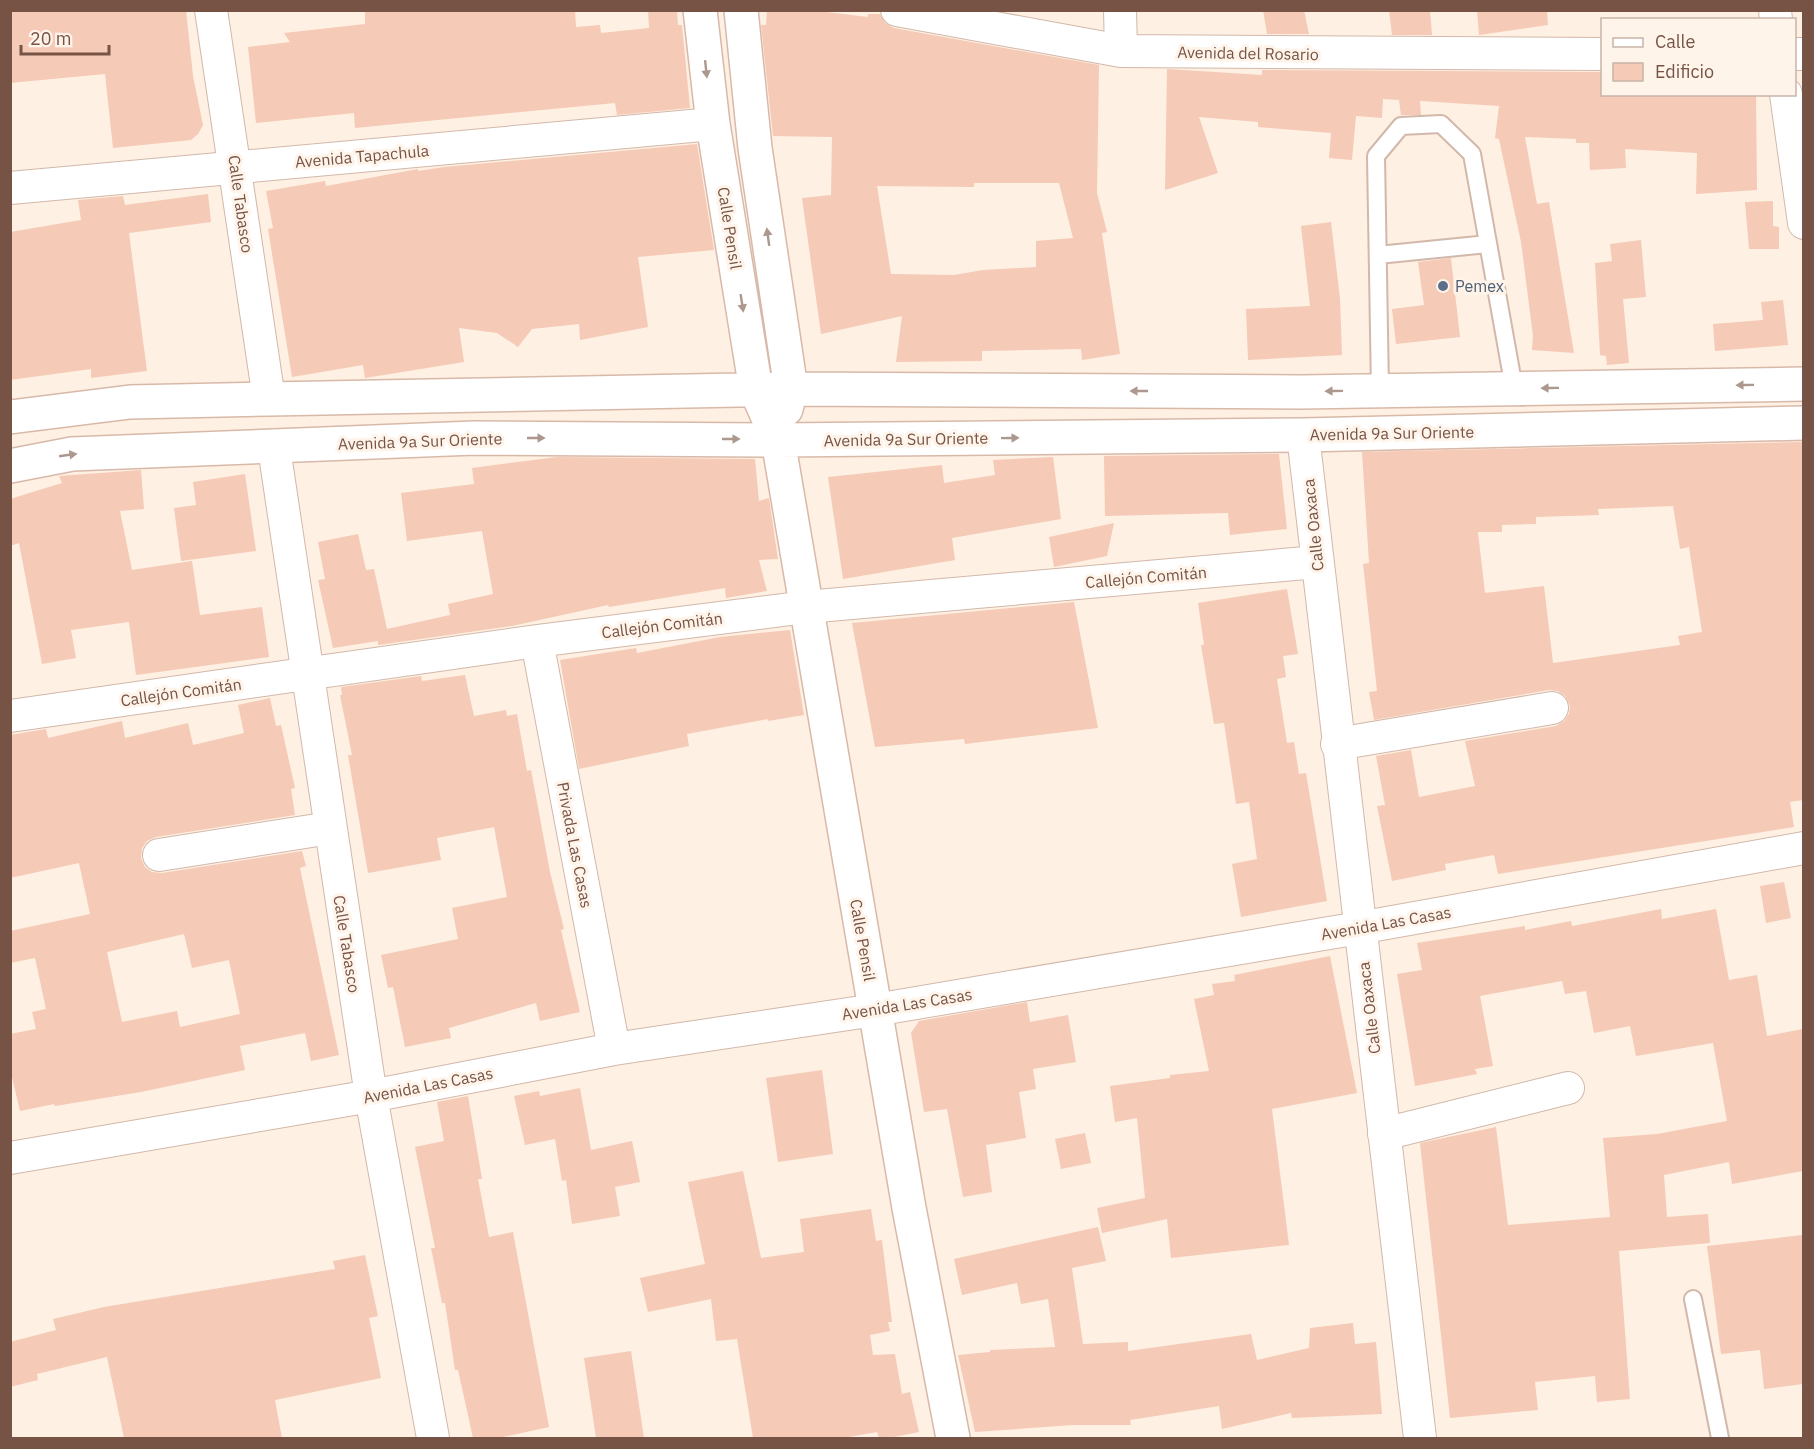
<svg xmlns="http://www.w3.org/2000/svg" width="1814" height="1449" viewBox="0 0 1814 1449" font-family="'IBM Plex Sans',sans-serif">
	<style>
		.building { fill: #f5cab7; fill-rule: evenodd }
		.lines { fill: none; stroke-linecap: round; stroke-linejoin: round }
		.lane-casing { stroke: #d2b8aa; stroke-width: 20 }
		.street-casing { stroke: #d2b8aa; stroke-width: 34 }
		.secondary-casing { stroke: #d8b9a9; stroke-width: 36 }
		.lane { stroke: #fff; stroke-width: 16 }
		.street { stroke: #fff; stroke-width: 32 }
		.secondary { stroke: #fff; stroke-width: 33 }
		.oneway { fill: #ad9890 }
		.service-dot { fill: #5c6f8a; stroke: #fff4ea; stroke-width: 2 }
		.labels { text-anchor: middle; stroke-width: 6; stroke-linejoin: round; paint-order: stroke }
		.street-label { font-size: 16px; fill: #775346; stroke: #fff4ea }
		.service-label { font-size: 16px; fill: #4e5e75; stroke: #fff4ea; text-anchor: start }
	</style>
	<rect width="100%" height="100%" fill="#fef0e2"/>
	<!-- building -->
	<path class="building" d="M 10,10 L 186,10 L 193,76 L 203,125 L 198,134 L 191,140 L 113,148 L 105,74 L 10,83 Z
		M 365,10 L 575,10 L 576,27 L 600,25 L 601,33 L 649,28 L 648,10 L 677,10 L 678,25 L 682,25 L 690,108 L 617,115 L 615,103 L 355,128 L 354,113 L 256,123 L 248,47 L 290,42 L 284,33 L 365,24 Z
		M 767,10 L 810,10 L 868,17 L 868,14 L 880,14 L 885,23 L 894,28 L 1099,65 L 1097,193 L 1107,232 L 1102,233 L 1120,354 L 1082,360 L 1081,349 L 982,351 L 982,361 L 896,362 L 902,316 L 821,334 L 802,198 L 831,195 L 832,137 L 773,136 L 761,25 L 766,25 ZM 974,183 L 1059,183 L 1073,238 L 1036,241 L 1036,267 L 983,270 L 954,275 L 891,274 L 877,186 L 974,187 Z
		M 1263,10 L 1304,10 L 1309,34 L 1267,34 Z
		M 1389,10 L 1430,10 L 1432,35 L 1392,35 Z
		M 1477,10 L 1547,10 L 1548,25 L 1479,35 Z
		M 1167,69 L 1262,75 L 1262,70 L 1602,72 L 1602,94 L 1756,94 L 1757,190 L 1696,194 L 1697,153 L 1625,149 L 1626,168 L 1590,170 L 1589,143 L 1576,143 L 1576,139 L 1525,137 L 1537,204 L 1549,202 L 1574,353 L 1532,350 L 1533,336 L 1521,242 L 1499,139 L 1495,138 L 1499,106 L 1420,101 L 1421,115 L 1401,115 L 1399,100 L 1383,99 L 1382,118 L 1356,116 L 1352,160 L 1329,158 L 1331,133 L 1258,127 L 1258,122 L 1199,117 L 1218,173 L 1165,190 Z
		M 697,144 L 714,250 L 638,257 L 648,327 L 580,340 L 579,324 L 532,329 L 518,347 L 497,333 L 459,328 L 464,362 L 365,378 L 363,365 L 292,377 L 268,229 L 273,228 L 266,191 L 325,181 L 326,186 L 418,169 L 418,171 L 444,167 Z
		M 208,194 L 211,222 L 129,233 L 147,371 L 91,378 L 91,369 L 10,380 L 10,232 L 81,220 L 78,200 L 123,196 L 125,205 Z
		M 1773,201 L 1773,226 L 1779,227 L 1779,249 L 1749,249 L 1745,202 Z
		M 1331,222 L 1340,299 L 1342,355 L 1248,360 L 1246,309 L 1310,306 L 1301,226 Z
		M 1641,240 L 1646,297 L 1623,299 L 1629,363 L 1607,365 L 1606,356 L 1600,355 L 1595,263 L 1612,261 L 1610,244 Z
		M 1451,258 L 1460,337 L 1396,344 L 1392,309 L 1424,305 L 1418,262 Z
		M 1783,300 L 1788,345 L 1715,351 L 1713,324 L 1763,320 L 1761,302 Z
		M 1803,442 L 1803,800 L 1790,802 L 1794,827 L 1498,874 L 1494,855 L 1445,864 L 1446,870 L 1392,881 L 1377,806 L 1385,805 L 1376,756 L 1411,750 L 1419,797 L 1475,786 L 1465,741 L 1556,726 L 1564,721 L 1569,714 L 1570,706 L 1565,696 L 1558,691 L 1549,690 L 1374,720 L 1369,692 L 1377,691 L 1363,564 L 1369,563 L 1362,452 ZM 1673,506 L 1680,549 L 1689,547 L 1702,632 L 1678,636 L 1680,645 L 1553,663 L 1544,586 L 1485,593 L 1478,532 L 1502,532 L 1502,525 L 1536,524 L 1536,517 L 1599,515 L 1598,509 Z
		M 1279,454 L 1287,529 L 1230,535 L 1228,513 L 1105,516 L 1104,456 Z
		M 557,457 L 755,459 L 759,501 L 769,498 L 778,559 L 759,560 L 767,591 L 726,598 L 725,588 L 609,607 L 608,605 L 512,626 L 378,645 L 378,641 L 333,648 L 318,580 L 325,579 L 318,542 L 358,534 L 366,570 L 374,569 L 387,629 L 450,615 L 448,604 L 493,594 L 482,531 L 407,541 L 401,493 L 474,484 L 472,468 Z
		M 1053,457 L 1061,519 L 952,538 L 955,560 L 843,579 L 828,477 L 942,465 L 944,483 L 995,475 L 993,460 Z
		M 141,470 L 144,509 L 120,511 L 132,570 L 192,561 L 200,615 L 262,607 L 269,657 L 136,675 L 129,622 L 71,630 L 76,658 L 42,664 L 19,543 L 10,546 L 10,499 L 62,483 L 59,476 Z
		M 245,474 L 256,551 L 181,561 L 174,508 L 196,505 L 193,482 Z
		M 1114,523 L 1107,556 L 1054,567 L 1049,537 Z
		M 1287,589 L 1298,654 L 1283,656 L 1286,677 L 1277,679 L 1287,743 L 1294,742 L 1299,774 L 1306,773 L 1327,901 L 1241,917 L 1232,864 L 1257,859 L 1249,802 L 1236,804 L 1224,723 L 1214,724 L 1201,645 L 1204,645 L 1198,603 Z
		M 1074,602 L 1098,728 L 965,744 L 964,739 L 875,747 L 852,623 Z
		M 790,630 L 804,715 L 768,721 L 768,719 L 687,734 L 689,746 L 579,769 L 560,660 L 636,648 L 637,653 L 720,637 Z
		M 465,675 L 474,716 L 506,710 L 507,716 L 517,714 L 527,771 L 531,770 L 550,872 L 564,929 L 561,930 L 580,1012 L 540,1021 L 536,1003 L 449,1028 L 451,1038 L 405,1047 L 393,987 L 388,988 L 381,955 L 458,939 L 452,908 L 507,897 L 494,827 L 437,838 L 441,860 L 368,873 L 348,755 L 352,755 L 340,695 L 342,695 L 341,687 L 421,676 L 422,681 Z
		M 270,698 L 276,726 L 281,725 L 295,788 L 291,789 L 295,815 L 156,837 L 147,841 L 142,848 L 141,858 L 145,867 L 152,872 L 162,873 L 302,851 L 306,866 L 300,868 L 339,1055 L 311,1061 L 305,1033 L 240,1046 L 245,1070 L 141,1092 L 55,1106 L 54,1104 L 20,1111 L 10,1069 L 10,1034 L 36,1029 L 32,1012 L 46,1009 L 35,958 L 10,963 L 10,931 L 90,914 L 79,863 L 10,878 L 10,735 L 46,729 L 48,738 L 122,721 L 125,738 L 188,723 L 193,745 L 244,733 L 238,705 ZM 184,934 L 192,968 L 229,960 L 240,1014 L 180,1027 L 177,1011 L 122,1022 L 107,952 Z
		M 1784,882 L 1791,918 L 1766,923 L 1760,886 Z
		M 1661,909 L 1662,919 L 1716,909 L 1729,980 L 1757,975 L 1767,1036 L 1803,1029 L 1803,1171 L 1732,1184 L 1729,1162 L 1664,1175 L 1667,1217 L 1708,1214 L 1710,1243 L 1619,1251 L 1630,1399 L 1597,1402 L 1595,1376 L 1535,1382 L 1538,1410 L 1450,1418 L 1420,1143 L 1496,1127 L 1508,1225 L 1610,1217 L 1603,1138 L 1657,1134 L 1727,1121 L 1713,1043 L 1636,1056 L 1630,1026 L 1594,1033 L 1586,991 L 1565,994 L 1562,981 L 1480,996 L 1493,1066 L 1475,1069 L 1477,1074 L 1415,1086 L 1397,974 L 1422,970 L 1417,943 L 1525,926 L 1525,930 L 1571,921 L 1572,926 Z
		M 1330,956 L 1357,1093 L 1272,1109 L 1289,1245 L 1171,1258 L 1167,1219 L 1102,1233 L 1097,1208 L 1145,1198 L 1137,1118 L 1115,1122 L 1110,1086 L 1170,1078 L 1170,1075 L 1209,1071 L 1194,999 L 1214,995 L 1212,984 L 1235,981 L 1234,975 Z
		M 1027,1002 L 1030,1022 L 1068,1015 L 1076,1062 L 1033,1069 L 1036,1089 L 1019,1092 L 1026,1138 L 986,1145 L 992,1192 L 963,1197 L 947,1109 L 924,1112 L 911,1033 L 919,1021 Z
		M 822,1070 L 833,1154 L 778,1162 L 766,1078 Z
		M 580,1088 L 591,1150 L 632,1141 L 640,1182 L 615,1187 L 620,1216 L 572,1224 L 566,1180 L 562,1181 L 555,1139 L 525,1145 L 514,1096 L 539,1091 L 540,1096 Z
		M 468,1096 L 482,1179 L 478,1179 L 489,1237 L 513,1232 L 549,1427 L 499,1438 L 473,1438 L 458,1370 L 455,1370 L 445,1303 L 442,1303 L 431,1248 L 435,1248 L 415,1147 L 444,1141 L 437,1102 Z
		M 1085,1133 L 1091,1163 L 1061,1169 L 1055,1139 Z
		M 743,1171 L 761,1258 L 804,1252 L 800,1219 L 871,1209 L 876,1241 L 882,1240 L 892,1322 L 888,1322 L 890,1331 L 870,1335 L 873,1355 L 895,1354 L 902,1394 L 910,1392 L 919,1432 L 889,1438 L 879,1438 L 877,1432 L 843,1438 L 753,1438 L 737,1339 L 716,1341 L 711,1299 L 648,1312 L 640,1278 L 705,1264 L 688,1182 Z
		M 1098,1227 L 1106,1261 L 1072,1268 L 1083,1344 L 1128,1342 L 1128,1351 L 1251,1334 L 1257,1360 L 1309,1348 L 1310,1328 L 1353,1323 L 1355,1344 L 1376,1342 L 1382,1414 L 1292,1418 L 1291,1413 L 1222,1429 L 1219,1406 L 1130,1420 L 1131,1425 L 1073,1425 L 975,1432 L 958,1355 L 990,1352 L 990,1350 L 1055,1347 L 1048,1299 L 1021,1304 L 1017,1283 L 962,1295 L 954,1259 Z
		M 1803,1235 L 1803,1384 L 1764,1389 L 1760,1350 L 1721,1354 L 1707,1246 Z
		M 365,1255 L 378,1316 L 369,1318 L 381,1378 L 275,1400 L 282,1438 L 124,1438 L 107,1357 L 37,1374 L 38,1380 L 10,1387 L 10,1342 L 56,1330 L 53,1319 L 104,1307 L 335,1269 L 333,1261 Z
		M 631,1351 L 644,1438 L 596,1438 L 584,1358 Z"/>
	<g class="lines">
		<!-- lane casing -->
		<g class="lane-casing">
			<path id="lane" d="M 1378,255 L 1488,244
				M 1380,390 L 1376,156 L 1401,126 L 1441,124 L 1472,154 L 1514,388
				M 1693,1299 L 1720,1438"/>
		</g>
		<!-- street casing -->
		<g class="street-casing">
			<path id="street" d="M 211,10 L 269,399
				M 897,10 L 1121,51 L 1602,54
				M 1120,10 L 1121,51
				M 1775,10 L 1776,20
				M 1794,54 L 1804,54
				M 1786,94 L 1804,223
				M 10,188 L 713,124
				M 1303,435 L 1420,1438
				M 274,448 L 371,1096 L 433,1438
				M 537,641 L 614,1049
				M 10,716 L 537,641 L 806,607 L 1317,562
				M 1337,744 L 1552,708
				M 159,855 L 330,828
				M 1384,1134 L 1568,1088
				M 10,1158 L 371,1096 L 614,1049 L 875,1010 L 1359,928 L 1804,848"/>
		</g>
		<!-- secondary casing -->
		<g class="secondary-casing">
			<path id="secondary" d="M 700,10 L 713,124 L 756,390 L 778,440 L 909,1208 L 953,1438
				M 741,10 L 755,148 L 791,389 L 786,409
				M 10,417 L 130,402 L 269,399 L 791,389 L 1301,392 L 1804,384
				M 10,466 L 72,454 L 474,438 L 778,440 L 1303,435 L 1804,423"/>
		</g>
		<!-- lane -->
		<use href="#lane" class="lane"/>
		<!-- street -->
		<use href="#street" class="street"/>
		<!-- secondary -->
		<use href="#secondary" class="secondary"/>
	</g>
	<!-- one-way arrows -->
	<defs><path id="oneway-solid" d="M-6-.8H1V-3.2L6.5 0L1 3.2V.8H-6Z" transform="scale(1.5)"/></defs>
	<g class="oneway">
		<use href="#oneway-solid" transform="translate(706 69) rotate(84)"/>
		<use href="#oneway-solid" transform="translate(768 237) rotate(-98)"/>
		<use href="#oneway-solid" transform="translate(742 303) rotate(81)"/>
		<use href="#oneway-solid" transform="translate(1745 385) rotate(179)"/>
		<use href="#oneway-solid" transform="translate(1550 388) rotate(179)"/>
		<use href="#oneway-solid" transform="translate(1139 391) rotate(-180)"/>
		<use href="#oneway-solid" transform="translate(1334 391) rotate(179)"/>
		<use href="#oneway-solid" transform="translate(536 438)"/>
		<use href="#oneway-solid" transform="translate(1010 438) rotate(-1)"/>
		<use href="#oneway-solid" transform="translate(731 439)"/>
		<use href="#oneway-solid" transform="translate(68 455) rotate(-8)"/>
	</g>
	<!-- markers -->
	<circle class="service-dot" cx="1443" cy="286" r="6"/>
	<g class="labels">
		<!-- street labels -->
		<g class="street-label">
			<text transform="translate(1248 53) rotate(1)" y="6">Avenida del Rosario</text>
			<text transform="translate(362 156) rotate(-5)" y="6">Avenida Tapachula</text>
			<text transform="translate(241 204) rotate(82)" y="6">Calle Tabasco</text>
			<text transform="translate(730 228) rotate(81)" y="6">Calle Pensil</text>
			<text transform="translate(1392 433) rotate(-1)" y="6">Avenida 9a Sur Oriente</text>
			<text transform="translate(906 439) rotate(-1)" y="6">Avenida 9a Sur Oriente</text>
			<text transform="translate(420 441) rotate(-2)" y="6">Avenida 9a Sur Oriente</text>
			<text transform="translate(1313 525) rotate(-96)" y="6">Calle Oaxaca</text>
			<text transform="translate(1146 577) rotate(-5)" y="6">Callejón Comitán</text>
			<text transform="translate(662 625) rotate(-7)" y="6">Callejón Comitán</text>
			<text transform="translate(181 692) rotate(-8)" y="6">Callejón Comitán</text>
			<text transform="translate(575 845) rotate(79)" y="6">Privada Las Casas</text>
			<text transform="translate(1386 923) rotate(-10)" y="6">Avenida Las Casas</text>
			<text transform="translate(863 940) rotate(80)" y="6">Calle Pensil</text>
			<text transform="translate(347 944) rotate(81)" y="6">Calle Tabasco</text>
			<text transform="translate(907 1004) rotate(-9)" y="6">Avenida Las Casas</text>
			<text transform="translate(1369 1008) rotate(-97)" y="6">Calle Oaxaca</text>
			<text transform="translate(428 1085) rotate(-11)" y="6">Avenida Las Casas</text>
		</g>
		<!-- service labels -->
		<g class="service-label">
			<text x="1455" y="292">Pemex</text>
		</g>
	</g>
	<!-- border -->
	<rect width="1814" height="1449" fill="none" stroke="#775346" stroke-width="24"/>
	<!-- legend -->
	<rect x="1601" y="18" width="195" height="78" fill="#fff4ea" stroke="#c9b4a8" stroke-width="1.5"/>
	<rect x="1613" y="38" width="30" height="9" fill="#ffffff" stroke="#c9b4a8" stroke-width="1.5"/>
	<text x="1655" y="48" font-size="18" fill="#775346">Calle</text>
	<rect x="1613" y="63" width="30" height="18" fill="#f5cab7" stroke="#c9b4a8" stroke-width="1.5"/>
	<text x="1655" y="78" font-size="18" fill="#775346">Edificio</text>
	<!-- scale -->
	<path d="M21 45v9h88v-9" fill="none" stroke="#775346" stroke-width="3"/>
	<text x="30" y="45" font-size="18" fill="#775346" stroke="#fff4ea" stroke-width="4.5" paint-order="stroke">20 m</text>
</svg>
